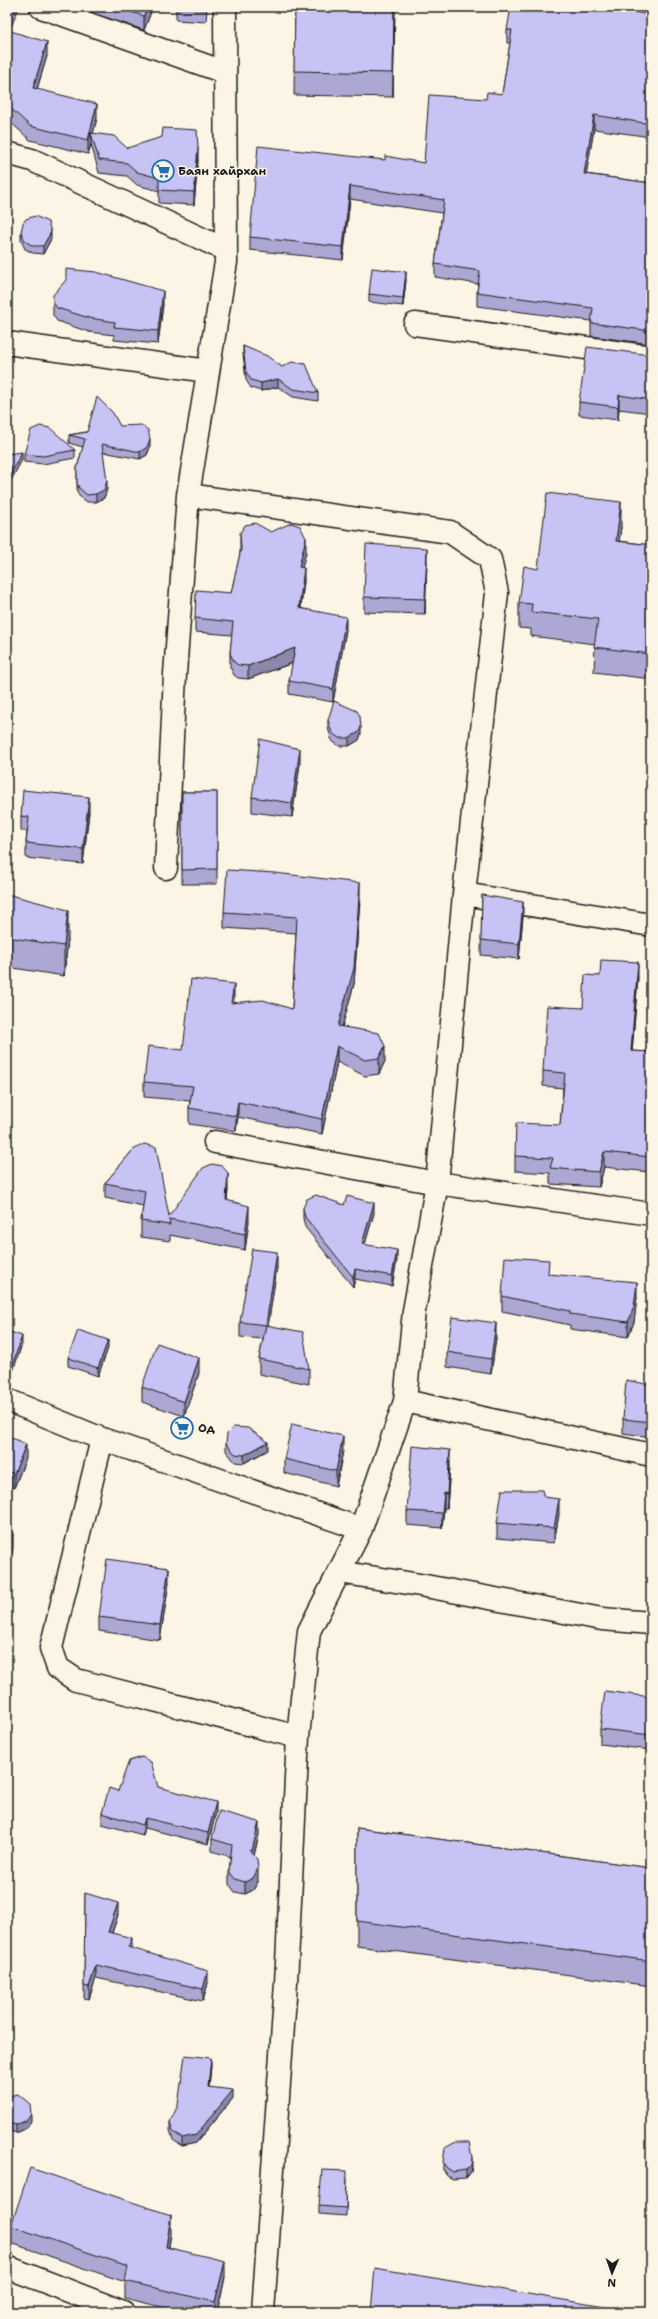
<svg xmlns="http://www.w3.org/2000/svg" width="658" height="2319" viewBox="0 0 658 2319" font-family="'Shantell Sans',sans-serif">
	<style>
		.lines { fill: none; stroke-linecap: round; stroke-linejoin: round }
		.street-casing { stroke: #1c1c1c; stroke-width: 25 }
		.street { stroke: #fcf5e5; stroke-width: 22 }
		.wall { fill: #aca8d3; stroke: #1c1c1c }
		.shaded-wall { fill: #8c88ac; stroke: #1c1c1c }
		.building { fill: #c8c3f5; stroke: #1c1c1c }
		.labels { text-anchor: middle; stroke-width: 3; stroke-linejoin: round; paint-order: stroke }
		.poi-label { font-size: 12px; font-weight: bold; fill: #1c1c1c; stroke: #fcf5e5; text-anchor: start }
	</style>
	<rect width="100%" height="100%" fill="#fcf5e5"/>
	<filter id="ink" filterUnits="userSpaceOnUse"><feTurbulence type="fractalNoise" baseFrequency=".025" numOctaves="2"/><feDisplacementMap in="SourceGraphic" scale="8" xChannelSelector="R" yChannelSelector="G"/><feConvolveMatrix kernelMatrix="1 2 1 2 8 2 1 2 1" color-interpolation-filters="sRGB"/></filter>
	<g filter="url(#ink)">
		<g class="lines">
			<!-- street casing -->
			<g class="street-casing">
				<path id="street" d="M 41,7 L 224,72
					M 7,153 L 32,160 L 226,250
					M 415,324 L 651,357
					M 7,343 L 208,371
					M 188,495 L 450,532 L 490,559 L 497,593 L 464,894 L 437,1183 L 414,1311 L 405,1401 L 361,1529
					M 166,868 L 175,674 L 188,495 L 226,262 L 225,7
					M 464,894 L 651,925
					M 215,1142 L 437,1183 L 651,1214
					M 7,1400 L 102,1439 L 361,1529 L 309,1631 L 298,1737 L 286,1983 L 263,2312
					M 405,1401 L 651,1455
					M 102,1439 L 51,1648 L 58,1668 L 76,1680 L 298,1737
					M 339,1572 L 420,1585 L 602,1619 L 651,1623
					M 7,2267 L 123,2312"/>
			</g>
			<!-- street -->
			<use href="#street" class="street"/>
		</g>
		<!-- wall -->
		<path class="wall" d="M 7,7 L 9,30 L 47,56 L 37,89 L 97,118 L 93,133 L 127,148 L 198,160 L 194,205 L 159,203 L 159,191 L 137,185 L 127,176 L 99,173 L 91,144 L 88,154 L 30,140 L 7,119 Z
			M 75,7 L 151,7 L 151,12 L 144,30 Z
			M 176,7 L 207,7 L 206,22 L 176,20 Z
			M 295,7 L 395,7 L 393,97 L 294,95 Z
			M 651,15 L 651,137 L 594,129 L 586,174 L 651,183 L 651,344 L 591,336 L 591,321 L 477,306 L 477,292 L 478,284 L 435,277 L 435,264 L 442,213 L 350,199 L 343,260 L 250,250 L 250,237 L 385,160 L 424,163 L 486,99 L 502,94 L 510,43 L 507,43 L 507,30 Z
			M 21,232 L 51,239 L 43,254 L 33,253 L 25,249 L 21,240 Z
			M 406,280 L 403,306 L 369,302 L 369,294 Z
			M 53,302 L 163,304 L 158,344 L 114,340 L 114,335 L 89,332 L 57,321 L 53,315 Z
			M 243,346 L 282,367 L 318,393 L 318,401 L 293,397 L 278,387 L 261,391 L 251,388 L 246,380 L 243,354 Z
			M 651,355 L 651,413 L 619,409 L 618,420 L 579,415 L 579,402 Z
			M 120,426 L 150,447 L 147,455 L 140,459 L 103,452 L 107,489 L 104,498 L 96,502 L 87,502 L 79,496 L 77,491 L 77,468 L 83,447 L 69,443 L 69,435 Z
			M 75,450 L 75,458 L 43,464 L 24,462 L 24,454 Z
			M 621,527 L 619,541 L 651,545 L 651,679 L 594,672 L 595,644 L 531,636 L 531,629 L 519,628 L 519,603 L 538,569 Z
			M 240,533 L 306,552 L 302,567 L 304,581 L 301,608 L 346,630 L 333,702 L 289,694 L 289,681 L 293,663 L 248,679 L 238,678 L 234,675 L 230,667 L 230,653 L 232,635 L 195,632 L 195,618 L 231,593 L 240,554 Z
			M 427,562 L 425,614 L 364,612 L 364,597 Z
			M 328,720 L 361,734 L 359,740 L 349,746 L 339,746 L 332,741 L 328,728 Z
			M 300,764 L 292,817 L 252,812 L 252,797 Z
			M 182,792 L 217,792 L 217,884 L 182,884 Z
			M 89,812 L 83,864 L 26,858 L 26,843 L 27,831 L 21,831 L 21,816 Z
			M 7,894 L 68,939 L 64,976 L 7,967 Z
			M 482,895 L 523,916 L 519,959 L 481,955 Z
			M 360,899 L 354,984 L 342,1027 L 385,1061 L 379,1074 L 365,1076 L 337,1062 L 322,1134 L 238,1117 L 236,1131 L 189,1124 L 189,1108 L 190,1101 L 144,1097 L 144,1082 L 183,1050 L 234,1000 L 233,1003 L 292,1009 L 296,933 L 224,928 L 224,912 Z
			M 600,976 L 638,977 L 632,1051 L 651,1052 L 651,1195 L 648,1195 L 648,1179 L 649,1172 L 604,1167 L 599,1187 L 550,1184 L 550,1173 L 515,1171 L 515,1156 L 560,1125 L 563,1088 L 543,1086 L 543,1071 L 583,1008 Z
			M 133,1150 L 169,1216 L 228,1189 L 227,1200 L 249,1221 L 245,1250 L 170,1235 L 170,1241 L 141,1237 L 141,1221 L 143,1206 L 105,1198 L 105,1183 Z
			M 344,1205 L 374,1213 L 365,1244 L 397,1260 L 392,1286 L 355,1279 L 353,1287 L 305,1227 L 303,1218 L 303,1208 Z
			M 277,1267 L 268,1325 L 309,1369 L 309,1384 L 259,1374 L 259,1359 L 263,1339 L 240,1337 L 240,1322 Z
			M 549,1274 L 637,1297 L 634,1322 L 628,1337 L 570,1329 L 570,1325 L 502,1311 L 502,1296 Z
			M 7,1331 L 22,1344 L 13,1371 L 7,1369 Z
			M 496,1338 L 491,1374 L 447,1367 L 447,1352 Z
			M 108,1348 L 98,1376 L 68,1366 L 68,1358 Z
			M 199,1373 L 184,1416 L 142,1402 L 142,1387 Z
			M 651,1385 L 651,1437 L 623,1433 L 623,1419 Z
			M 7,1436 L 26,1458 L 14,1488 L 7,1486 Z
			M 226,1443 L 268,1450 L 244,1463 L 235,1462 L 226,1451 Z
			M 343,1451 L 336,1486 L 284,1473 L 284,1459 Z
			M 450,1465 L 447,1508 L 444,1508 L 442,1528 L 407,1525 L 407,1511 Z
			M 544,1497 L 559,1514 L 554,1543 L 497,1538 L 497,1523 Z
			M 169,1582 L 160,1640 L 99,1631 L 99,1617 Z
			M 651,1697 L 651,1750 L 600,1744 L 600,1729 Z
			M 158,1787 L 216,1812 L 208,1844 L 145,1828 L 143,1835 L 102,1824 L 102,1813 L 118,1791 Z
			M 357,1828 L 651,1868 L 651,1986 L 357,1946 Z
			M 259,1834 L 254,1856 L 258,1882 L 253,1890 L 245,1894 L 235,1892 L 229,1884 L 229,1871 L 231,1857 L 212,1851 L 212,1839 Z
			M 85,1893 L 118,1915 L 112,1933 L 132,1948 L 208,1983 L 203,2001 L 96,1978 L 89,1999 L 84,1998 Z
			M 211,2066 L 209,2087 L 233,2098 L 196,2143 L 182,2146 L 173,2140 L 170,2130 L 170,2122 Z
			M 7,2098 L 31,2121 L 25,2129 L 16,2133 L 7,2130 Z
			M 443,2163 L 472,2165 L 471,2172 L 466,2178 L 453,2179 L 447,2176 L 443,2170 Z
			M 347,2178 L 346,2216 L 319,2214 L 319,2206 Z
			M 11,2226 L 171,2233 L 169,2247 L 225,2278 L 217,2312 L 182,2312 L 125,2298 L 125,2282 L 11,2243 Z"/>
		<!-- shaded-wall -->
		<path class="shaded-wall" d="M 13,7 L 19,7 L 7,37 L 7,23 Z
			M 147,7 L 151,7 L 151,12 L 144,30 L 144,16 Z
			M 394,7 L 395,7 L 393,97 L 393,73 Z
			M 47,42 L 47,56 L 33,102 L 33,88 Z
			M 97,104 L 97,118 L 92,138 L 91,133 L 91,144 L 88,154 L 88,140 Z
			M 594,115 L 594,129 L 584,187 L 584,174 Z
			M 198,148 L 198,160 L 194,205 L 194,192 Z
			M 350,186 L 350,199 L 343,260 L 343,247 Z
			M 51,232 L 51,239 L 43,254 L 43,246 Z
			M 406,272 L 406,280 L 403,306 L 403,298 Z
			M 163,291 L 163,304 L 158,344 L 158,331 Z
			M 278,379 L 278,387 L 261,391 L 261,383 Z
			M 619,395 L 619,409 L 618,420 L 618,407 Z
			M 150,439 L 150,447 L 147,455 L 140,459 L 140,452 Z
			M 22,452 L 22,460 L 7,488 L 7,480 Z
			M 107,481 L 107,489 L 104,498 L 96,502 L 96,494 Z
			M 621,502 L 621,527 L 616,566 L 616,541 Z
			M 306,538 L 306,552 L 299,580 L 299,567 Z
			M 427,548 L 427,562 L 425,614 L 425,599 Z
			M 304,568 L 304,581 L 299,621 L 299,608 Z
			M 346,617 L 346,630 L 333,702 L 333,689 Z
			M 295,648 L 295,662 L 248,679 L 248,666 Z
			M 361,727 L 361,734 L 359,740 L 349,746 L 349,738 Z
			M 300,749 L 300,764 L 292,817 L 292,803 Z
			M 89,797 L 89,812 L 83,864 L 83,849 Z
			M 360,883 L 360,899 L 354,984 L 338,1042 L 338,1026 Z
			M 523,902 L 523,916 L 519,959 L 519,944 Z
			M 68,910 L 68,939 L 64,976 L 64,946 Z
			M 638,962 L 638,977 L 631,1066 L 631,1051 Z
			M 234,984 L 234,1000 L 231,1019 L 231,1003 Z
			M 337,1046 L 337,1062 L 322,1134 L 322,1119 Z
			M 385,1046 L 385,1061 L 379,1074 L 379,1058 Z
			M 238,1102 L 238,1117 L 236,1131 L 236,1116 Z
			M 604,1152 L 604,1167 L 599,1187 L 599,1172 Z
			M 228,1173 L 228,1189 L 226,1216 L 226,1200 Z
			M 374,1203 L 374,1213 L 362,1254 L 362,1244 Z
			M 249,1206 L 249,1221 L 245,1250 L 245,1234 Z
			M 397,1250 L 397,1260 L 392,1286 L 392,1276 Z
			M 277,1252 L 277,1267 L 266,1340 L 266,1325 Z
			M 355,1269 L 355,1279 L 353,1287 L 353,1277 Z
			M 637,1282 L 637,1297 L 634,1322 L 628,1337 L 628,1322 Z
			M 496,1323 L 496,1338 L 491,1374 L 491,1359 Z
			M 22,1336 L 22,1344 L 13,1371 L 13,1363 Z
			M 108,1340 L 108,1348 L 98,1376 L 98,1368 Z
			M 199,1358 L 199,1373 L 184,1416 L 184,1402 Z
			M 343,1436 L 343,1451 L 336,1486 L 336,1471 Z
			M 268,1442 L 268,1450 L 244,1463 L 244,1455 Z
			M 26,1444 L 26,1458 L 14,1488 L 14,1474 Z
			M 450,1450 L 450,1465 L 447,1508 L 447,1494 Z
			M 444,1493 L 444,1508 L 442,1528 L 442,1513 Z
			M 559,1499 L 559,1514 L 554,1543 L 554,1528 Z
			M 13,1534 L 13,1548 L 12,1554 L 7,1560 L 7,1546 Z
			M 169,1568 L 169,1582 L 160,1640 L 160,1625 Z
			M 216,1802 L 216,1812 L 208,1844 L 208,1833 Z
			M 145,1818 L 145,1828 L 143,1835 L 143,1825 Z
			M 259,1822 L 259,1834 L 252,1863 L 252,1851 Z
			M 258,1869 L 258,1882 L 253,1890 L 245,1894 L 245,1882 Z
			M 118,1903 L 118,1915 L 108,1944 L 108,1932 Z
			M 132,1938 L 132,1950 L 128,1947 Z
			M 96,1965 L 96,1978 L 89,1999 L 89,1987 Z
			M 208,1971 L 208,1983 L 203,2001 L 203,1989 Z
			M 10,2003 L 10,2017 L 7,2031 L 7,2016 Z
			M 211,2058 L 211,2066 L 208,2095 L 208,2087 Z
			M 233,2090 L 233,2098 L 196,2143 L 182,2146 L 182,2138 Z
			M 31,2114 L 31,2121 L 25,2129 L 16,2133 L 16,2125 Z
			M 472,2157 L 472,2165 L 471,2172 L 466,2178 L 466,2170 Z
			M 171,2215 L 171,2233 L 166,2264 L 166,2247 Z
			M 225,2261 L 225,2278 L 217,2312 L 215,2312 L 215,2302 Z"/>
		<!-- building -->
		<path class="building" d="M 7,7 L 13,7 L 7,23 Z
			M 116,7 L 147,7 L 144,16 Z
			M 295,7 L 394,7 L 393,73 L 294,71 Z
			M 511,7 L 604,7 L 651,15 L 651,124 L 594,115 L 584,174 L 651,183 L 651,331 L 591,323 L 593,308 L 477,292 L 480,271 L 435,264 L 444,200 L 350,186 L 343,247 L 250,237 L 258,146 L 385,160 L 385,156 L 424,163 L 429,95 L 486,99 L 487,92 L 502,94 L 512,30 L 507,30 Z
			M 7,30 L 47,42 L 33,88 L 97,104 L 88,140 L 30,126 L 7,105 Z
			M 163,128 L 197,130 L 198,148 L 194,192 L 159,190 L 159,178 L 137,172 L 127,163 L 99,160 L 91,133 L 114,136 L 127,148 L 162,137 Z
			M 35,216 L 48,222 L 51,232 L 43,246 L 33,246 L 25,241 L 21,232 L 23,223 L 26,219 Z
			M 372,268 L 406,272 L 403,298 L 369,294 Z
			M 66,269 L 96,272 L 163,291 L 158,331 L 114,327 L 115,322 L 89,318 L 57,308 L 53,302 L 53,295 L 66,280 Z
			M 243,346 L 267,356 L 282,367 L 292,362 L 306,364 L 318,393 L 293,389 L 278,379 L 261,383 L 251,380 L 246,372 Z
			M 587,347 L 651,355 L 651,400 L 619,395 L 618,407 L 579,402 Z
			M 97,397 L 113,413 L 120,426 L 141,425 L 148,430 L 150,439 L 147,447 L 140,452 L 102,444 L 107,481 L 104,490 L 96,494 L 87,495 L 79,488 L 77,483 L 77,468 L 85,439 L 69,435 L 87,432 Z
			M 40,426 L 50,428 L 75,450 L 43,456 L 24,454 L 31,430 Z
			M 22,452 L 7,480 L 7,454 Z
			M 547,493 L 621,502 L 616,541 L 651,545 L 651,654 L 594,647 L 598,619 L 531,612 L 532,604 L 519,603 L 524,566 L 538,569 Z
			M 255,523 L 271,532 L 291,523 L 300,526 L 306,538 L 299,567 L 304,568 L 299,608 L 346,617 L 333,689 L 289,681 L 295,648 L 248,666 L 238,665 L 234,662 L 230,653 L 233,622 L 195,618 L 196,590 L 231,593 L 241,549 L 240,533 L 245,525 Z
			M 366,544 L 427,548 L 425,599 L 364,597 Z
			M 334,701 L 357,711 L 360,716 L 361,727 L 359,732 L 349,738 L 339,738 L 332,733 L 328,720 Z
			M 260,739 L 300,749 L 292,803 L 252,797 Z
			M 23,790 L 89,797 L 83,849 L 26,843 L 29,817 L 21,816 Z
			M 182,792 L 217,792 L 217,869 L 182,870 Z
			M 227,870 L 275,873 L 360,883 L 354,968 L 338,1026 L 379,1033 L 385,1046 L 379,1058 L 365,1060 L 337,1046 L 322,1119 L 238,1102 L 236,1116 L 189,1108 L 193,1086 L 144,1082 L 148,1046 L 183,1050 L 191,979 L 234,984 L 231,1003 L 263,1000 L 292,1009 L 297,917 L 224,912 Z
			M 7,894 L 68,910 L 64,946 L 7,937 Z
			M 482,895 L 523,902 L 519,944 L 481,940 Z
			M 601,960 L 638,962 L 631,1051 L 651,1052 L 651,1180 L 648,1179 L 651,1157 L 604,1152 L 599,1172 L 550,1168 L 553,1158 L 515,1156 L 516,1123 L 560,1125 L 565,1073 L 543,1071 L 547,1006 L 583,1008 L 585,975 L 600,976 Z
			M 144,1144 L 156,1147 L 169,1216 L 203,1168 L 212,1164 L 222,1166 L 228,1173 L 226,1200 L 249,1206 L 245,1234 L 169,1219 L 170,1225 L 141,1221 L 145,1191 L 105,1183 L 133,1150 Z
			M 316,1195 L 344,1205 L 347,1196 L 374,1203 L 362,1244 L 397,1250 L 392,1276 L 355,1269 L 353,1277 L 305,1217 L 303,1208 L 307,1199 Z
			M 252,1249 L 277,1252 L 266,1325 L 240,1322 Z
			M 505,1257 L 549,1260 L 548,1274 L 637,1282 L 634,1307 L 628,1322 L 570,1314 L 570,1311 L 502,1296 Z
			M 452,1317 L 496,1323 L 491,1359 L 447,1352 Z
			M 266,1325 L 303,1332 L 309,1369 L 259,1359 Z
			M 78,1330 L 108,1340 L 98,1368 L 68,1358 Z
			M 7,1331 L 22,1336 L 13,1363 L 7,1361 Z
			M 157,1343 L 199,1358 L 184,1402 L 142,1387 Z
			M 626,1380 L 651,1385 L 651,1422 L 623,1419 Z
			M 292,1424 L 343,1436 L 336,1471 L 284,1459 Z
			M 234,1427 L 248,1428 L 268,1442 L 244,1455 L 235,1454 L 226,1443 L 227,1434 Z
			M 7,1436 L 26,1444 L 14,1474 L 7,1471 Z
			M 412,1446 L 450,1450 L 447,1494 L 444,1493 L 442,1513 L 407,1511 Z
			M 502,1490 L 542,1490 L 544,1497 L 559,1499 L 554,1528 L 497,1523 Z
			M 7,1523 L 9,1525 L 13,1534 L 12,1539 L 7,1546 Z
			M 107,1559 L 169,1568 L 160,1625 L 99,1617 Z
			M 605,1691 L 651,1697 L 651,1735 L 600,1729 Z
			M 142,1757 L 151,1762 L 158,1787 L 216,1802 L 208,1833 L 145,1818 L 143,1825 L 102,1813 L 109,1788 L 118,1791 L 129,1761 Z
			M 219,1811 L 259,1822 L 252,1851 L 249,1850 L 257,1859 L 258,1869 L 253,1878 L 245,1882 L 235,1879 L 229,1871 L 232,1845 L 212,1839 Z
			M 357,1828 L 651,1868 L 651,1961 L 357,1921 Z
			M 85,1893 L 118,1903 L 108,1932 L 132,1938 L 128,1947 L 208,1971 L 203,1989 L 96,1965 L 89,1987 L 84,1986 Z
			M 7,2000 L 10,2003 L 7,2016 Z
			M 185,2055 L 211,2058 L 208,2087 L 233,2090 L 196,2135 L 182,2138 L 173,2132 L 170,2122 L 178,2105 Z
			M 18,2094 L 30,2104 L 31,2114 L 25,2121 L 16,2125 L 7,2123 L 7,2098 L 13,2095 Z
			M 456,2142 L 469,2142 L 472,2157 L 471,2165 L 466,2170 L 453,2172 L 447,2168 L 443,2163 L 445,2148 Z
			M 30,2168 L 171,2215 L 166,2247 L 225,2261 L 215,2302 L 125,2281 L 128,2266 L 11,2226 Z
			M 322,2170 L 347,2171 L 346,2208 L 319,2206 Z
			M 375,2268 L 634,2312 L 371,2312 Z"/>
	</g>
	<!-- icons -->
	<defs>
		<g id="supermarket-ring" transform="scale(1.15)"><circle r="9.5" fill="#fcf5e5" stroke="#1f6fb2" stroke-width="1.5"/><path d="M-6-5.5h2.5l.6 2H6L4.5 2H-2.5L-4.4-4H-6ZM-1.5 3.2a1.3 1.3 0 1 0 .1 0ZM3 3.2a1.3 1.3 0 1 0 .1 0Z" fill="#1f6fb2"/></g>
	</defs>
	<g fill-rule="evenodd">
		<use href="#supermarket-ring" x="163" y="171"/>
		<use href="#supermarket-ring" x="182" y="1428"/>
	</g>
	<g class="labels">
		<!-- poi labels -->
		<g class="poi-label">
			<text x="178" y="175">Баян хайрхан</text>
			<text x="198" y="1432">Од</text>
		</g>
	</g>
	<!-- margin -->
	<rect width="658" height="2319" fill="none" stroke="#fcf5e5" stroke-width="24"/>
	<rect x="12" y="12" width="634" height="2295" fill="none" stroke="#1c1c1c" stroke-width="1.5" filter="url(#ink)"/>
	<!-- north arrow -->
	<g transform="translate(612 2273) rotate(182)" stroke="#fcf5e5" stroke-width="3" paint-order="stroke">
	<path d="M0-3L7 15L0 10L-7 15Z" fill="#1c1c1c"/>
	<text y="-6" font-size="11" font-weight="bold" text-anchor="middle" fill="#1c1c1c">N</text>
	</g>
</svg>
